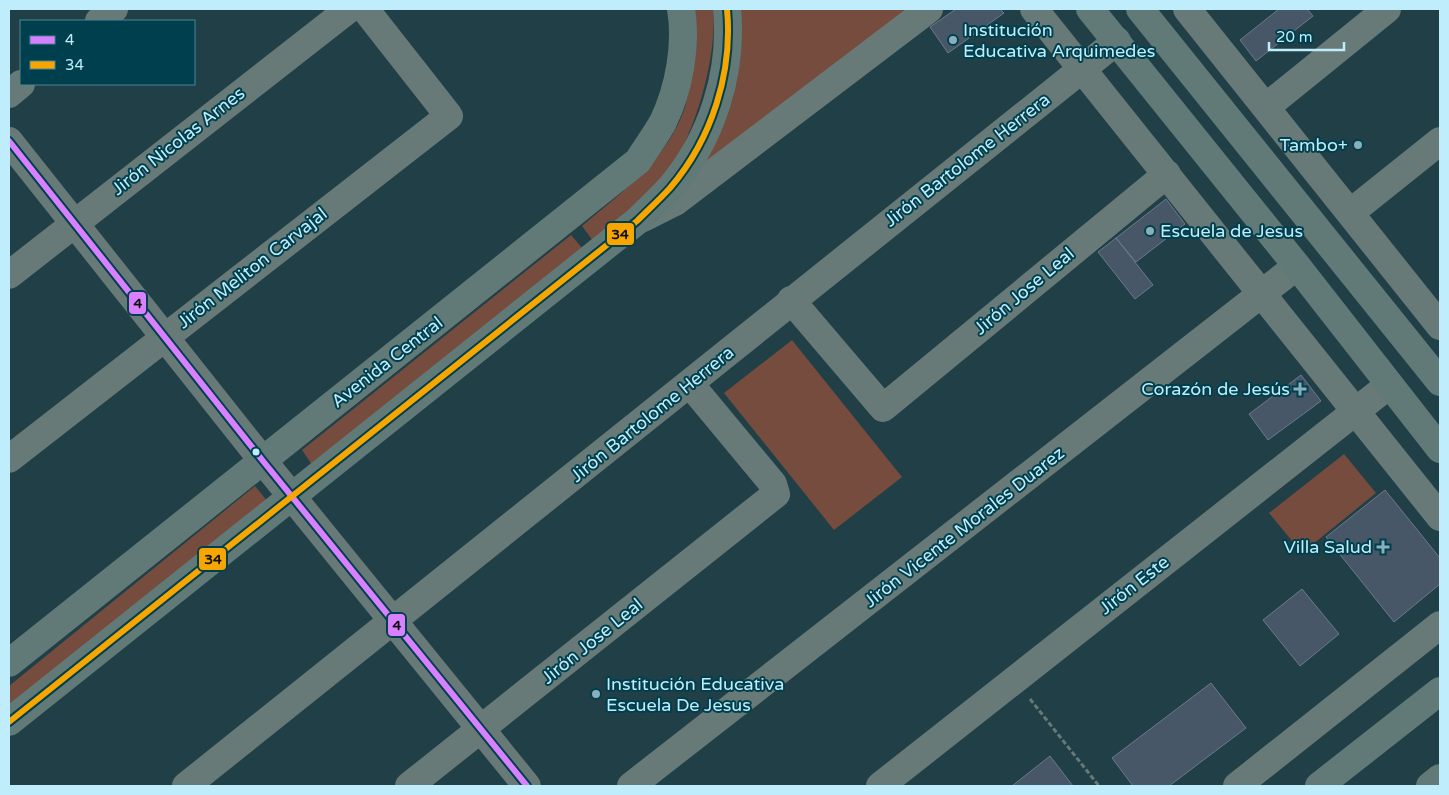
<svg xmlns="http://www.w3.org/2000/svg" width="1449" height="795" viewBox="0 0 1449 795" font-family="'Varela Round',sans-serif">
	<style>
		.green { fill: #754c3e }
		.building { fill: #485767; stroke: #6b7a8b }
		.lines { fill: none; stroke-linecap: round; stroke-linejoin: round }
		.path { stroke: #677977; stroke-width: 3; stroke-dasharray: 5 2.5; stroke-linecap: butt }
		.minor { stroke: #677a77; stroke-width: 28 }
		.major { stroke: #617a77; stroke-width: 28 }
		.bus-1-casing { stroke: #003f4d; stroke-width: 10 }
		.bus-2-casing { stroke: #003f4d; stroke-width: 10 }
		.bus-1 { stroke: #d880ff; stroke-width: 6 }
		.bus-2 { stroke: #f7a600; stroke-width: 6 }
		.poi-dot { fill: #87b0bc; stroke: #003f4d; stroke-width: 2 }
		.bus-dot { fill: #bfedfb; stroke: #003f4d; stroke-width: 2 }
		.labels { text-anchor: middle; stroke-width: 4; stroke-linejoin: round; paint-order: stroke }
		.poi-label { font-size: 18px; fill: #bfedfb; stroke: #003f4d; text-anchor: start }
		.street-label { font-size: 18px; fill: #bfedfb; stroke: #003f4d }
		.line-badge { stroke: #003f4d; stroke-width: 2 }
		.pale-badge-label { font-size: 14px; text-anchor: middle; font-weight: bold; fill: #111 }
	</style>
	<rect width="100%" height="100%" fill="#203f47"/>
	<!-- green -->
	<path class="green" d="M 694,9 L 713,9 C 718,56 694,140 664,178 C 643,203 618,221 593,241 L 582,226 C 621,193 668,159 685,107 C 694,76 692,41 694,9 Z
		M 733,9 L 906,9 L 689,187 Z
		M 571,235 L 583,249 L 312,465 L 302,450 Z
		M 792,340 L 902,477 L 834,530 L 724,393 Z
		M 1344,454 L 1376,493 L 1302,553 L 1269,513 Z
		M 255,486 L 268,502 L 9,713 L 9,686 Z"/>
	<!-- building -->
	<path class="building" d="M 956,9 L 1000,9 L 1004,13 L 948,53 L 930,27 Z
		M 1279,9 L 1307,9 L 1313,16 L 1256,61 L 1240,40 Z
		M 1166,199 L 1185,224 L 1136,262 L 1116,238 Z
		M 1116,238 L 1153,285 L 1135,299 L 1098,252 Z
		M 1301,375 L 1321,401 L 1268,440 L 1249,414 Z
		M 1385,490 L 1440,558 L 1440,584 L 1394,622 L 1326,537 Z
		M 1302,589 L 1339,634 L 1300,666 L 1263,620 Z
		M 1211,683 L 1246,728 L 1169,786 L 1133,786 L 1112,758 Z
		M 1050,756 L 1073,786 L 1012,786 Z"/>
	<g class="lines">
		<!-- path -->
		<path class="path" d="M 1030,699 L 1099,786"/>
		<!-- minor -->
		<path class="minor" d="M 1034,9 L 1440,517
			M 1187,9 L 1440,326
			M 99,21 L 114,9
			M 9,94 L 21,84
			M 1266,107 L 1387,9
			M 9,141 L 263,461 L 527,786
			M 1350,213 L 1440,141
			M 643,218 L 675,202 L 929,9
			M 9,275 L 349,9
			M 791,300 L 883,408 L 1167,174
			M 9,459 L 449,116 L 365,9
			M 186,786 L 1117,41
			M 409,786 L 776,494 L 773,484 L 690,384
			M 631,786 L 1297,266
			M 880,786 L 1389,385
			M 1237,786 L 1440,625"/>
		<!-- major -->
		<path class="major" d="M 1090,9 L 1297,266 L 1440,449
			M 1140,9 L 1440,382
			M 9,663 L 638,161 C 646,148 656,135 663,122 C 679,89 687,45 681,9
			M 9,722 L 637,221 C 648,210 660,199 670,188 C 712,139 733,72 727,9
			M 1319,786 L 1440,691
			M 1430,786 L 1440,778"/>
		<!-- bus-1 casing -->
		<g class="bus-1-casing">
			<path id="bus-1" d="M 9,141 L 263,461 L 527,786"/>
		</g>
		<!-- bus-2 casing -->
		<g class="bus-2-casing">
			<path id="bus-2" d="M 9,722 L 637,221 C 648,210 660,199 670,188 C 712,139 733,72 727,9"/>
		</g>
		<!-- bus-1 -->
		<use href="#bus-1" class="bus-1"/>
		<!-- bus-2 -->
		<use href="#bus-2" class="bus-2"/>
	</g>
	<!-- markers -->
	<g class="poi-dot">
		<circle cx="953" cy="40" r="5"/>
		<circle cx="1358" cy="145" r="5"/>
		<circle cx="1150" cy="231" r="5"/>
		<path d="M1297.5 381.5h5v5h5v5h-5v5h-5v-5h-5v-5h5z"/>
		<path d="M1380.5 539.5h5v5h5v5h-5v5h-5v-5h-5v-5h5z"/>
		<circle cx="596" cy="694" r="5"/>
	</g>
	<circle class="bus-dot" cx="256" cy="452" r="4.5"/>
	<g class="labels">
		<!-- poi labels -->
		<g class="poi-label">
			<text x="963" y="36">Institución<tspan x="963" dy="21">Educativa Arquimedes</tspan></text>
			<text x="1348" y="151" text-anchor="end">Tambo+</text>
			<text x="1160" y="237">Escuela de Jesus</text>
			<text x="1290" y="395" text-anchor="end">Corazón de Jesús</text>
			<text x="1372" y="553" text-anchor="end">Villa Salud</text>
			<text x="606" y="690">Institución Educativa<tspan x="606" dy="21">Escuela De Jesus</tspan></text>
		</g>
		<!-- street labels -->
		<g class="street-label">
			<text transform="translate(178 141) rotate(-38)" y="6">Jirón Nicolas Arnes</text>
			<text transform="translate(967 160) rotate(-38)" y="6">Jirón Bartolome Herrera</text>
			<text transform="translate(252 268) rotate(-38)" y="6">Jirón Meliton Carvajal</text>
			<text transform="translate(1024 291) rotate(-40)" y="6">Jirón Jose Leal</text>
			<text transform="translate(387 362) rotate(-38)" y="6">Avenida Central</text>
			<text transform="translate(652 414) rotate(-39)" y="6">Jirón Bartolome Herrera</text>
			<text transform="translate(964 527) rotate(-38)" y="6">Jirón Vicente Morales Duarez</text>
			<text transform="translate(1134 585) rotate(-38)" y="6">Jirón Este</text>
			<text transform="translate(592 641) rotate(-39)" y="6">Jirón Jose Leal</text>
		</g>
	</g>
	<g class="line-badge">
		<rect x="606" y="222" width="29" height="24" rx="5" fill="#f7a600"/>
		<rect x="128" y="291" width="19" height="24" rx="5" fill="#d880ff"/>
		<rect x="198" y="547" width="29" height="24" rx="5" fill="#f7a600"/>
		<rect x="387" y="613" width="19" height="24" rx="5" fill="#d880ff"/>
	</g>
	<g class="pale-badge-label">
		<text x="620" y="239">34</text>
		<text x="138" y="308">4</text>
		<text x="213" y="564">34</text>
		<text x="397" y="630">4</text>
	</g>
	<!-- border -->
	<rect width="1449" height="795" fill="none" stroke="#bfedfb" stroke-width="20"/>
	<!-- legend -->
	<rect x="20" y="20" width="175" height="65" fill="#003f4d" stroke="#4c8593"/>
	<rect x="30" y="36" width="25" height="8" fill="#d880ff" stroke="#4c8593"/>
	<text x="65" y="45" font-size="15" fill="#bfedfb">4</text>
	<rect x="30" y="61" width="25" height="8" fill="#f7a600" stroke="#4c8593"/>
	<text x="65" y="70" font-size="15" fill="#bfedfb">34</text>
	<!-- scale -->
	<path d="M1269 42v8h75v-8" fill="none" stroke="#bfedfb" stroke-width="2.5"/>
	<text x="1276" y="42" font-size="15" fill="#bfedfb" stroke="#003f4d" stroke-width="4" paint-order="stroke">20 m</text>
</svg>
